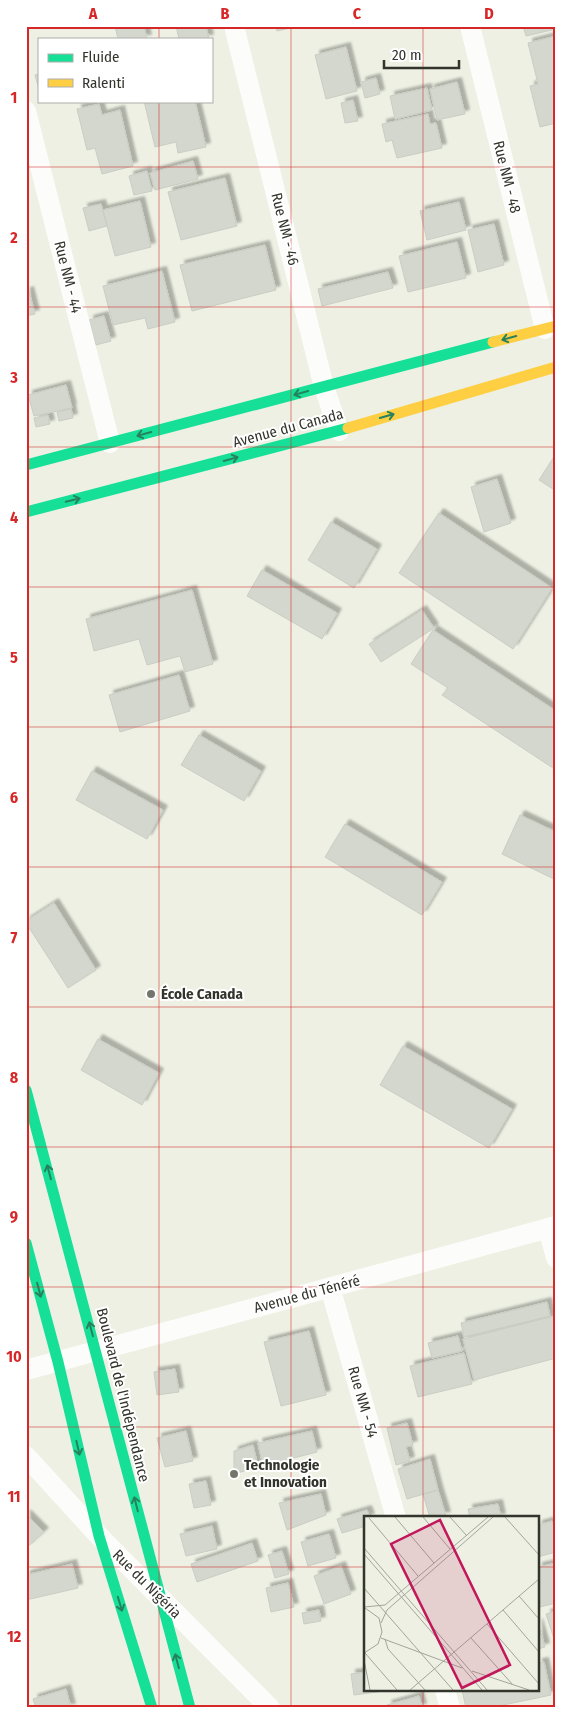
<svg xmlns="http://www.w3.org/2000/svg" width="582" height="1734" viewBox="0 0 582 1734" font-family="'Fira Sans Condensed',sans-serif">
	<style>
		.building { fill: #d3d7cd; stroke: #c9cdc4; filter: url(#shadow) }
		.lines { fill: none; stroke-linecap: round; stroke-linejoin: round }
		.street { stroke: #fcfdfb; stroke-width: 20 }
		.fast { stroke: #16e098; stroke-width: 11 }
		.slow { stroke: #ffcf43; stroke-width: 11 }
		.oneway { stroke: #26825d }
		.grid { fill: none; stroke: #d62828; stroke-width: 1; stroke-opacity: 0.55 }
		.poi-dot { fill: #74766c; stroke: #fff; stroke-width: 2 }
		.labels { text-anchor: middle; stroke-width: 4; stroke-linejoin: round; paint-order: stroke }
		.street-label { font-size: 15px; fill: #33352c; stroke: #fff }
		.poi-label { font-size: 15px; font-weight: bold; fill: #33352c; stroke: #fff; text-anchor: start }
		.inset-road { fill: none; stroke: #a3a59a; stroke-width: 1 }
		.view { fill: #c2185b; fill-opacity: 0.15; stroke: #c2185b; stroke-width: 2.5 }
		.inset-edge { fill: none; stroke: #33352c; stroke-width: 2.5 }
		.neatline { fill: none; stroke: #d62828; stroke-width: 2 }
		.grid-label { font-size: 16px; text-anchor: middle; font-weight: bold; fill: #d62828 }
	</style>
	<defs>
		<filter id="shadow"><feDropShadow dx="4.5" dy="-4.5" stdDeviation="1" flood-color="#0004"/></filter>
	</defs>
	<rect width="100%" height="100%" fill="#edf0e3"/>
	<!-- building -->
	<path class="building" d="M 115,26 L 144,26 L 147,39 L 118,39 Z
		M 176,26 L 206,26 L 209,39 L 179,39 Z
		M 276,26 L 299,26 L 277,31 Z
		M 523,26 L 556,26 L 556,29 L 526,36 Z
		M 556,36 L 556,123 L 540,127 L 530,86 L 538,84 L 528,43 Z
		M 346,47 L 357,91 L 326,99 L 315,55 Z
		M 39,74 L 39,89 L 35,75 Z
		M 376,78 L 380,94 L 365,98 L 361,82 Z
		M 457,82 L 465,114 L 437,120 L 430,89 Z
		M 427,88 L 432,110 L 395,119 L 390,96 Z
		M 353,100 L 358,121 L 345,123 L 341,103 Z
		M 144,101 L 195,101 L 206,147 L 178,153 L 176,142 L 155,147 Z
		M 99,104 L 102,115 L 120,110 L 133,166 L 102,174 L 95,148 L 87,150 L 77,109 Z
		M 428,114 L 430,124 L 436,123 L 442,148 L 397,158 L 392,140 L 386,142 L 382,124 Z
		M 193,161 L 198,179 L 155,190 L 150,173 Z
		M 147,171 L 152,191 L 134,195 L 129,176 Z
		M 225,178 L 237,226 L 181,240 L 168,192 Z
		M 140,201 L 151,247 L 115,256 L 103,210 Z
		M 459,202 L 466,230 L 427,240 L 420,211 Z
		M 101,204 L 107,226 L 89,231 L 83,208 Z
		M 494,224 L 504,265 L 478,272 L 468,230 Z
		M 457,242 L 466,278 L 408,292 L 399,256 Z
		M 265,245 L 276,290 L 192,311 L 180,265 Z
		M 162,271 L 175,322 L 148,329 L 145,318 L 113,325 L 103,286 Z
		M 388,272 L 393,288 L 322,306 L 318,289 Z
		M 29,291 L 35,314 L 26,316 L 26,292 Z
		M 104,316 L 111,341 L 96,345 L 89,320 Z
		M 66,385 L 72,408 L 34,416 L 28,395 Z
		M 71,409 L 73,418 L 59,421 L 57,412 Z
		M 48,415 L 50,424 L 36,427 L 34,418 Z
		M 554,457 L 556,458 L 556,491 L 539,480 Z
		M 497,479 L 511,523 L 484,532 L 471,487 Z
		M 439,513 L 552,588 L 513,649 L 399,573 Z
		M 331,522 L 377,549 L 354,588 L 308,560 Z
		M 262,570 L 337,613 L 322,639 L 247,596 Z
		M 192,590 L 213,664 L 185,672 L 180,656 L 147,665 L 139,639 L 94,651 L 86,619 Z
		M 422,610 L 434,628 L 381,662 L 369,644 Z
		M 433,630 L 556,711 L 556,770 L 442,695 L 448,688 L 411,664 Z
		M 179,675 L 190,711 L 120,732 L 109,695 Z
		M 199,735 L 261,771 L 244,801 L 181,765 Z
		M 92,771 L 163,810 L 147,839 L 76,800 Z
		M 520,815 L 556,832 L 556,880 L 502,854 Z
		M 345,824 L 442,882 L 422,915 L 325,857 Z
		M 54,903 L 96,970 L 68,988 L 26,923 L 26,921 Z
		M 98,1039 L 159,1073 L 142,1105 L 81,1070 Z
		M 403,1046 L 512,1109 L 489,1148 L 380,1085 Z
		M 547,1302 L 550,1316 L 464,1337 L 461,1323 Z
		M 554,1316 L 556,1358 L 474,1380 L 463,1339 Z
		M 309,1331 L 326,1395 L 281,1406 L 264,1342 Z
		M 458,1336 L 462,1351 L 432,1358 L 428,1343 Z
		M 464,1353 L 472,1384 L 418,1397 L 410,1366 Z
		M 175,1369 L 179,1392 L 157,1395 L 154,1372 Z
		M 407,1423 L 413,1445 L 406,1447 L 410,1461 L 396,1465 L 387,1428 Z
		M 186,1431 L 193,1461 L 165,1467 L 157,1438 Z
		M 312,1431 L 317,1452 L 263,1466 L 258,1443 Z
		M 253,1445 L 258,1467 L 234,1474 L 234,1451 Z
		M 430,1459 L 438,1490 L 407,1499 L 398,1469 Z
		M 206,1481 L 211,1505 L 194,1508 L 189,1484 Z
		M 438,1490 L 446,1516 L 430,1518 L 423,1494 Z
		M 321,1494 L 326,1515 L 287,1530 L 279,1503 Z
		M 498,1504 L 501,1518 L 470,1518 L 468,1509 Z
		M 367,1510 L 370,1518 L 366,1518 L 366,1526 L 342,1533 L 337,1519 Z
		M 26,1514 L 44,1532 L 26,1548 Z
		M 552,1521 L 556,1533 L 556,1552 L 538,1557 L 538,1525 Z
		M 212,1526 L 217,1549 L 186,1556 L 180,1534 Z
		M 329,1534 L 336,1558 L 308,1566 L 301,1542 Z
		M 252,1543 L 258,1561 L 197,1582 L 191,1564 Z
		M 282,1551 L 289,1574 L 275,1578 L 268,1555 Z
		M 556,1563 L 556,1603 L 540,1607 L 538,1567 Z
		M 72,1564 L 78,1588 L 26,1600 L 26,1575 Z
		M 341,1566 L 351,1594 L 324,1604 L 314,1576 Z
		M 288,1583 L 294,1607 L 271,1612 L 266,1588 Z
		M 319,1610 L 321,1621 L 304,1624 L 302,1613 Z
		M 556,1611 L 556,1645 L 546,1614 Z
		M 538,1623 L 545,1647 L 538,1649 Z
		M 544,1662 L 551,1695 L 489,1708 L 466,1708 L 462,1690 L 538,1690 L 538,1663 Z
		M 366,1672 L 366,1690 L 392,1690 L 354,1695 L 351,1674 Z
		M 66,1689 L 71,1708 L 36,1708 L 33,1699 Z
		M 419,1696 L 422,1708 L 388,1708 L 387,1705 Z"/>
	<g class="lines">
		<!-- street -->
		<path class="street" d="M 234,26 L 324,387 L 339,431
			M 470,26 L 545,329
			M 26,111 L 110,443
			M 548,1228 L 556,1258
			M 330,1287 L 396,1518
			M 26,1370 L 556,1226
			M 26,1456 L 99,1536 L 270,1708
			M 445,1690 L 450,1708"/>
		<!-- fast -->
		<path class="fast" d="M 26,465 L 493,342
			M 26,512 L 348,428
			M 26,1090 L 190,1708
			M 26,1243 L 58,1362 L 99,1536 L 152,1708"/>
		<!-- slow -->
		<path class="slow" d="M 493,342 L 556,326
			M 348,428 L 556,367"/>
	</g>
	<!-- one-way arrows -->
	<defs><path id="oneway-shaft" d="M-6 0H5M1.5-3L5.5 0L1.5 3" fill="none" stroke-width="1.6" stroke-linecap="round" stroke-linejoin="round" transform="scale(1.25)"/></defs>
	<g class="oneway">
		<use href="#oneway-shaft" transform="translate(509 338) rotate(165)"/>
		<use href="#oneway-shaft" transform="translate(301 393) rotate(165)"/>
		<use href="#oneway-shaft" transform="translate(387 416) rotate(-16)"/>
		<use href="#oneway-shaft" transform="translate(144 434) rotate(165)"/>
		<use href="#oneway-shaft" transform="translate(231 459) rotate(-15)"/>
		<use href="#oneway-shaft" transform="translate(73 500) rotate(-14)"/>
		<use href="#oneway-shaft" transform="translate(49 1172) rotate(-105)"/>
		<use href="#oneway-shaft" transform="translate(39 1290) rotate(75)"/>
		<use href="#oneway-shaft" transform="translate(91 1329) rotate(-105)"/>
		<use href="#oneway-shaft" transform="translate(78 1448) rotate(77)"/>
		<use href="#oneway-shaft" transform="translate(136 1504) rotate(-104)"/>
		<use href="#oneway-shaft" transform="translate(120 1604) rotate(73)"/>
		<use href="#oneway-shaft" transform="translate(177 1661) rotate(-105)"/>
	</g>
	<!-- grid -->
	<path class="grid" d="M 159,26 L 159,39M 291,26 L 291,1708M 423,26 L 423,1518M 159,101 L 159,1708M 26,167 L 556,167M 26,307 L 556,307M 26,447 L 556,447M 26,587 L 556,587M 26,727 L 556,727M 26,867 L 556,867M 26,1007 L 556,1007M 26,1147 L 556,1147M 26,1287 L 556,1287M 26,1427 L 556,1427M 26,1567 L 366,1567M 538,1567 L 556,1567M 423,1690 L 423,1708"/>
	<!-- markers -->
	<g class="poi-dot">
		<circle cx="151" cy="994" r="5"/>
		<circle cx="234" cy="1474" r="5"/>
	</g>
	<g class="labels">
		<!-- street labels -->
		<g class="street-label">
			<text transform="translate(507 177) rotate(76)" y="5">Rue NM - 48</text>
			<text transform="translate(285 229) rotate(76)" y="5">Rue NM - 46</text>
			<text transform="translate(68 277) rotate(76)" y="5">Rue NM - 44</text>
			<text transform="translate(288 428) rotate(-15)" y="5">Avenue du Canada</text>
			<text transform="translate(307 1294) rotate(-15)" y="5">Avenue du Ténéré</text>
			<text transform="translate(123 1395) rotate(76)" y="5">Boulevard de l'Indépendance</text>
			<text transform="translate(363 1402) rotate(74)" y="5">Rue NM - 54</text>
			<text transform="translate(147 1584) rotate(45)" y="5">Rue du Nigéria</text>
		</g>
		<!-- poi labels -->
		<g class="poi-label">
			<text x="161" y="999">École Canada</text>
			<text x="244" y="1470">Technologie<tspan x="244" dy="17">et Innovation</tspan></text>
		</g>
	</g>
	<!-- overview -->
	<g transform="translate(364 1516)">
		<rect width="175" height="175" fill="#edf0e3"/>
		<path class="inset-road" d="M 31,1 L 70,47M 59,1 L 86,33M 86,1 L 103,20M 141,1 L 175,39M 5,2 L 54,60M 0,32 L 123,174M 0,38 L 118,174M 0,72 L 89,174M 155,80 L 175,103M 0,91 L 21,89 L 124,1M 139,94 L 175,136M 17,107 L 23,94 L 129,1M 123,108 L 175,168M 17,122 L 98,152M 107,122 L 149,169M 21,123 L 24,133 L 61,174M 0,137 L 14,128 L 18,116 L 15,102 L 1,92M 1,137 L 33,174M 0,144 L 6,174M 108,155 L 165,174M 46,174 L 175,63"/>
		<path class="view" d="M 76,4 L 146,149 L 98,172 L 27,28 Z"/>
		<rect width="175" height="175" class="inset-edge"/>
	</g>
	<!-- border -->
	<rect width="582" height="1734" fill="none" stroke="#ffffff" stroke-width="55"/>
	<!-- legend -->
	<rect x="38" y="38" width="175" height="65" fill="#ffffff" stroke="#adaeab"/>
	<rect x="48" y="54" width="25" height="8" fill="#16e098" stroke="#adaeab"/>
	<text x="82" y="62" font-size="15" fill="#33352c">Fluide</text>
	<rect x="48" y="79" width="25" height="8" fill="#ffcf43" stroke="#adaeab"/>
	<text x="82" y="88" font-size="15" fill="#33352c">Ralenti</text>
	<!-- scale -->
	<path d="M384 60v8h75v-8" fill="none" stroke="#33352c" stroke-width="2.5"/>
	<text x="392" y="60" font-size="15" fill="#33352c" stroke="#ffffff" stroke-width="4" paint-order="stroke">20 m</text>
	<rect x="28" y="28" width="526" height="1678" class="neatline"/>
	<g class="grid-label">
		<text x="93" y="19">A</text>
		<text x="225" y="19">B</text>
		<text x="357" y="19">C</text>
		<text x="489" y="19">D</text>
		<text x="14" y="103">1</text>
		<text x="14" y="243">2</text>
		<text x="14" y="383">3</text>
		<text x="14" y="523">4</text>
		<text x="14" y="663">5</text>
		<text x="14" y="803">6</text>
		<text x="14" y="943">7</text>
		<text x="14" y="1083">8</text>
		<text x="14" y="1222">9</text>
		<text x="14" y="1362">10</text>
		<text x="14" y="1502">11</text>
		<text x="14" y="1642">12</text>
	</g>
</svg>
